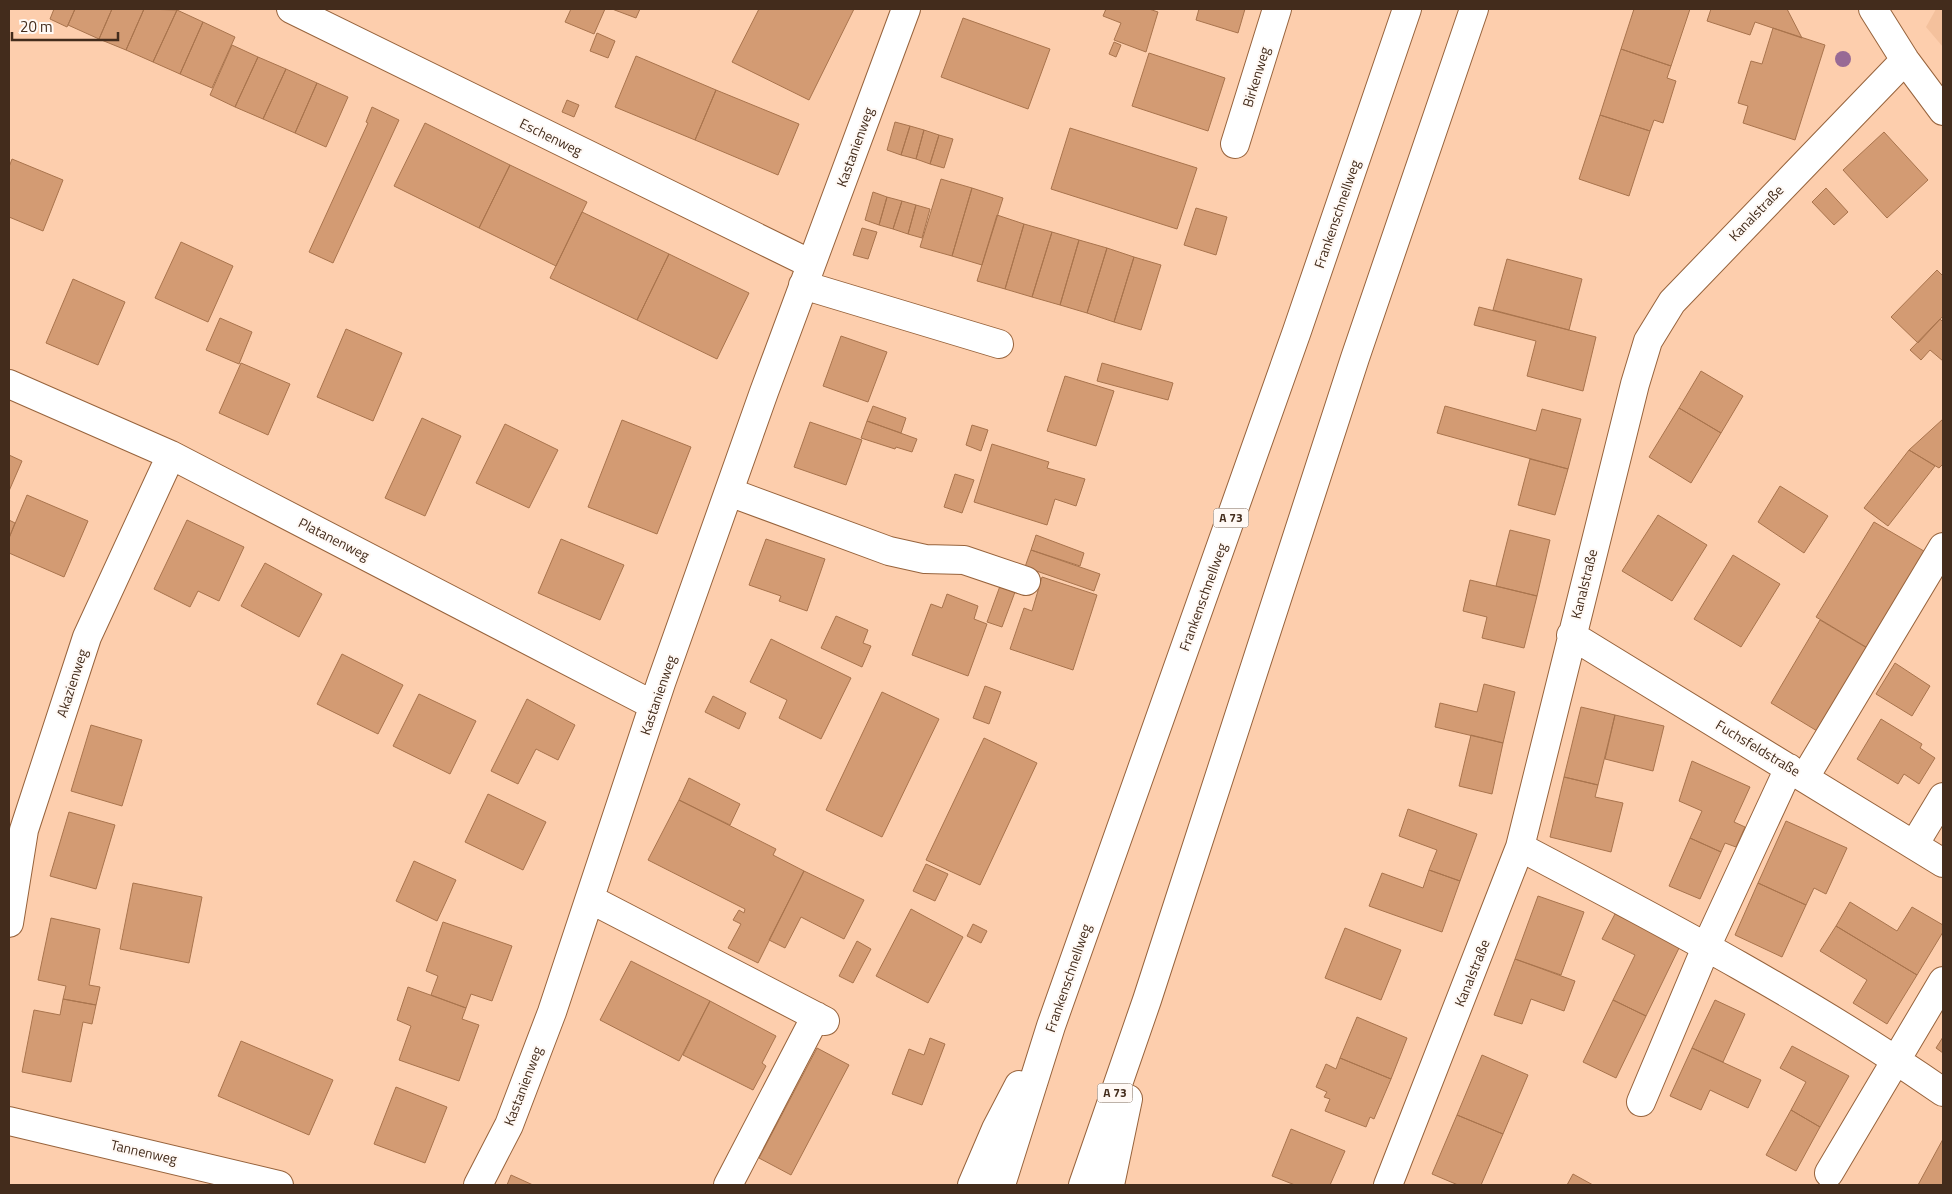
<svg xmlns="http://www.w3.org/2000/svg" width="1952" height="1194" viewBox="0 0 1952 1194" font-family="'Titillium Web',sans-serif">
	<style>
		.built { fill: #f4c19d }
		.building { fill: #d39b73; stroke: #a9744d }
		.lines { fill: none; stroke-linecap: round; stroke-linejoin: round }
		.minor-casing { stroke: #97633c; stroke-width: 30 }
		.highway-casing { stroke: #97633c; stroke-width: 30 }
		.minor { stroke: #fff; stroke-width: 28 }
		.highway { stroke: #fff; stroke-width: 28 }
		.tree { fill: #986a95 }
		.labels { text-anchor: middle; stroke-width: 4; stroke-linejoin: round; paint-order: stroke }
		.shield { fill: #fff9f5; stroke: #7b6a5d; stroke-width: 1 }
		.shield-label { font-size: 12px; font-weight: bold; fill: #432c1c }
		.street-label { font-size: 14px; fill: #432c1c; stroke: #fff9f5 }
	</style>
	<rect width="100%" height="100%" fill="#fdcead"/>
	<!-- built -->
	<path class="built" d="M 1936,9 L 1943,9 L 1943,47 L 1926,27 Z"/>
	<!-- building -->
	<path class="building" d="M 54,9 L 75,9 L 67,27 L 50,19 Z
		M 75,9 L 112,9 L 99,39 L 68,25 Z
		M 112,9 L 144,9 L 126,50 L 99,39 Z
		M 144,9 L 177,10 L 153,62 L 126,50 Z
		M 571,9 L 605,9 L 594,34 L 565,22 Z
		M 612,9 L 640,9 L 636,18 Z
		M 759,9 L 854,9 L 809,100 L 732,62 Z
		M 1106,9 L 1149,9 L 1158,12 L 1146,52 L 1114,40 L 1121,23 L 1103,16 Z
		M 1199,9 L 1245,9 L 1238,33 L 1196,20 Z
		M 1634,9 L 1690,9 L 1671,66 L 1621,49 Z
		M 1711,9 L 1787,9 L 1802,38 L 1755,22 L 1750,35 L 1707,21 Z
		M 177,10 L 203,22 L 180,74 L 153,62 Z
		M 963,18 L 1050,49 L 1028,109 L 941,77 Z
		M 203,22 L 235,37 L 212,88 L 180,74 Z
		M 1773,28 L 1825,45 L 1795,140 L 1743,123 L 1748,106 L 1738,103 L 1751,61 L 1762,64 Z
		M 597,33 L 615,41 L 608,58 L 590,51 Z
		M 1114,42 L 1121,45 L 1116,57 L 1109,54 Z
		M 232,45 L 258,57 L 235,107 L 210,95 Z
		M 1621,49 L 1671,66 L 1667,78 L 1676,81 L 1663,123 L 1654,120 L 1650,131 L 1600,115 Z
		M 1149,53 L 1225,78 L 1208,131 L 1132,106 Z
		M 636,56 L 716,90 L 695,140 L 615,107 Z
		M 258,57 L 286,69 L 263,119 L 235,107 Z
		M 286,69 L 317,83 L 295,133 L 263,119 Z
		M 317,83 L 348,97 L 326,147 L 295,133 Z
		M 716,90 L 799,124 L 778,175 L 695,140 Z
		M 567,100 L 579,105 L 574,117 L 562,112 Z
		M 372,107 L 399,120 L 333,263 L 309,252 L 368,123 L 366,122 Z
		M 1600,115 L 1650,131 L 1629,196 L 1579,179 Z
		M 895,122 L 910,126 L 901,155 L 887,150 Z
		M 425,123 L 510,165 L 479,228 L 394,186 Z
		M 910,126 L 924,130 L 916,159 L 901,155 Z
		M 1070,128 L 1197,168 L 1177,229 L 1051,189 Z
		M 924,130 L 939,135 L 930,164 L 916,159 Z
		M 1884,132 L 1928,180 L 1887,218 L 1843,170 Z
		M 939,135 L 953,139 L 944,168 L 930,164 Z
		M 12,159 L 63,180 L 43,231 L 9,217 L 9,167 Z
		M 510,165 L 587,202 L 556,266 L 479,228 Z
		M 941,179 L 972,188 L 952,256 L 920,247 Z
		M 972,188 L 1003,198 L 982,265 L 952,256 Z
		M 1826,188 L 1848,212 L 1834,225 L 1812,202 Z
		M 873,192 L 887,197 L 879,225 L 865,220 Z
		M 887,197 L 902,201 L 893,229 L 879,225 Z
		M 902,201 L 916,205 L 908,234 L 893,229 Z
		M 916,205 L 930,209 L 922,238 L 908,234 Z
		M 1196,208 L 1227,217 L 1216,255 L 1184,245 Z
		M 582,212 L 669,254 L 637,320 L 550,278 Z
		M 997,215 L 1024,224 L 1005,289 L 977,281 Z
		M 1024,224 L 1052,232 L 1032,297 L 1005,289 Z
		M 862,228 L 877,232 L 868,259 L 853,255 Z
		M 1052,232 L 1079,240 L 1060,305 L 1032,297 Z
		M 1079,240 L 1107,248 L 1087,313 L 1060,305 Z
		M 181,242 L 233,266 L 208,322 L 155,298 Z
		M 1107,248 L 1134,257 L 1114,322 L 1087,313 Z
		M 669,254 L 749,293 L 717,359 L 637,320 Z
		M 1134,257 L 1161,265 L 1141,330 L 1114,322 Z
		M 1507,259 L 1582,279 L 1569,330 L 1493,310 Z
		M 1937,270 L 1943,276 L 1943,316 L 1918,343 L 1891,317 Z
		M 73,279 L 125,302 L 98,365 L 46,343 Z
		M 1479,307 L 1596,337 L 1583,391 L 1527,376 L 1536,341 L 1474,325 Z
		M 220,318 L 252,332 L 239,364 L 206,350 Z
		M 1940,319 L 1943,322 L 1943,361 L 1930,350 L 1921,360 L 1910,350 Z
		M 346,329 L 402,353 L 373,421 L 317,397 Z
		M 841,336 L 887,352 L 868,402 L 823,386 Z
		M 241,363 L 290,384 L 268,435 L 219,413 Z
		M 1102,363 L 1173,383 L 1168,400 L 1097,381 Z
		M 1701,371 L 1743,396 L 1721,433 L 1679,408 Z
		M 1065,376 L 1114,391 L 1096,446 L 1047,431 Z
		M 873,406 L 906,418 L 901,433 L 867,421 Z
		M 1445,406 L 1536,431 L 1542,409 L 1581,419 L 1568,469 L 1437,433 Z
		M 1679,408 L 1721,433 L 1691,483 L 1649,457 Z
		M 422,418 L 461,436 L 425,516 L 385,498 Z
		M 1943,419 L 1943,464 L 1939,468 L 1909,450 Z
		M 622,420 L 691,447 L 657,534 L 588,507 Z
		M 867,421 L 917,439 L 912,452 L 896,447 L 895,449 L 861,438 Z
		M 810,422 L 862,440 L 846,485 L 794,467 Z
		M 505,424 L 558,450 L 529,508 L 476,483 Z
		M 972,425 L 988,430 L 981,451 L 966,445 Z
		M 992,444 L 1049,462 L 1047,468 L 1085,479 L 1076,506 L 1055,499 L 1047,525 L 974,502 Z
		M 1909,450 L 1935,466 L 1888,526 L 1864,508 Z
		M 9,455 L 22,461 L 9,491 Z
		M 1530,459 L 1568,469 L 1555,515 L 1518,505 Z
		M 955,474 L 974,480 L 962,513 L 944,507 Z
		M 1780,486 L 1828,516 L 1804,553 L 1758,522 Z
		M 27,495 L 88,521 L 64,577 L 9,553 L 9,538 Z
		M 1658,515 L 1707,545 L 1672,601 L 1622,571 Z
		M 9,520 L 15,523 L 9,538 Z
		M 187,520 L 244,547 L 219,601 L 198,591 L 190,607 L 154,589 Z
		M 1874,522 L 1929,554 L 1871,650 L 1816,617 Z
		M 1510,530 L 1550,540 L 1537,596 L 1496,586 Z
		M 1036,535 L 1084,553 L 1080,566 L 1031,550 Z
		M 561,539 L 624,565 L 600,620 L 538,593 Z
		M 766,539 L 825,559 L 807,611 L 779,601 L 781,596 L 749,585 Z
		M 1031,550 L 1100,574 L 1094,591 L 1025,567 Z
		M 1733,555 L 1780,584 L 1741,647 L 1694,619 Z
		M 265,563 L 322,594 L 299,637 L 241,606 Z
		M 1042,577 L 1097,595 L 1073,670 L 1010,649 L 1024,608 L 1032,611 Z
		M 1470,580 L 1537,596 L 1524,648 L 1482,638 L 1487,617 L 1463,611 Z
		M 1000,586 L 1015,592 L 1002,627 L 987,622 Z
		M 947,594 L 978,606 L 974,619 L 987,624 L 968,676 L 912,655 L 931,604 L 942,608 Z
		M 836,616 L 868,630 L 863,643 L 871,646 L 862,667 L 821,648 Z
		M 1820,620 L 1877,654 L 1827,737 L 1771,703 Z
		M 771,639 L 851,678 L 821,739 L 779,718 L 787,700 L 750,682 Z
		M 342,654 L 403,685 L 378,734 L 317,704 Z
		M 1895,663 L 1930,686 L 1912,716 L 1876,694 Z
		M 1484,684 L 1515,692 L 1503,743 L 1435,727 L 1440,703 L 1477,712 Z
		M 985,686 L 1001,692 L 989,724 L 973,718 Z
		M 882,692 L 939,719 L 882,837 L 826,810 Z
		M 419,694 L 476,721 L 450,774 L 393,746 Z
		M 713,696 L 746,713 L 739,729 L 705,712 Z
		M 527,699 L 575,725 L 558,760 L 536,749 L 518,784 L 491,771 Z
		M 1581,707 L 1615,715 L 1598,785 L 1564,777 Z
		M 1615,715 L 1664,726 L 1653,771 L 1605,759 Z
		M 1881,719 L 1922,744 L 1920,748 L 1935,758 L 1919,784 L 1904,774 L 1898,784 L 1857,759 Z
		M 91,725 L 142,740 L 122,806 L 71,791 Z
		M 1471,735 L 1503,743 L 1492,794 L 1459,786 Z
		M 984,738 L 1037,763 L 980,885 L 926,860 Z
		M 1692,761 L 1750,787 L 1734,822 L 1745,827 L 1736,847 L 1725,843 L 1721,852 L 1690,838 L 1702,811 L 1679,801 Z
		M 1564,777 L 1598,785 L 1595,797 L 1623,803 L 1611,852 L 1550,837 Z
		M 689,778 L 740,804 L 730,825 L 679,800 Z
		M 488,794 L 546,822 L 523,870 L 465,842 Z
		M 679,800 L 776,849 L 773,855 L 804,871 L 758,963 L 728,948 L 741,924 L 733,920 L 739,910 L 744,913 L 745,909 L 648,860 Z
		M 1408,809 L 1477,834 L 1460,881 L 1429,870 L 1437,850 L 1399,836 Z
		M 69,812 L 115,825 L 96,889 L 50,876 Z
		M 1786,821 L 1847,848 L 1826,894 L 1814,888 L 1806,905 L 1758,883 Z
		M 1690,838 L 1721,852 L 1700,899 L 1669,886 Z
		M 414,861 L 456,880 L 437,921 L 396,901 Z
		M 926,864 L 948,874 L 935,901 L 913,891 Z
		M 1429,870 L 1460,881 L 1442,932 L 1369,906 L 1382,873 L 1423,888 Z
		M 804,871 L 864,900 L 844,939 L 801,917 L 785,948 L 769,940 Z
		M 133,883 L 202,897 L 189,963 L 120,949 Z
		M 1758,883 L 1806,905 L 1782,957 L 1735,935 Z
		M 1538,896 L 1584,912 L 1561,975 L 1515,959 Z
		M 1850,902 L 1897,931 L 1912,907 L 1943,925 L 1943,932 L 1917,975 L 1836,926 Z
		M 911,909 L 963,937 L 928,1003 L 876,976 Z
		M 1615,914 L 1680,946 L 1646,1016 L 1613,1000 L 1635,955 L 1602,939 Z
		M 51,918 L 100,929 L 89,985 L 100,987 L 96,1005 L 63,999 L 66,986 L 38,980 Z
		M 443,922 L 512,946 L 492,1001 L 471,994 L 466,1008 L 431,995 L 438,976 L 426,971 Z
		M 973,924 L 987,931 L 981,943 L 967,936 Z
		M 1836,926 L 1917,975 L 1887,1024 L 1853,1003 L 1867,980 L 1820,951 Z
		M 1345,928 L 1401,950 L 1381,1000 L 1325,978 Z
		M 857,941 L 871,949 L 853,983 L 839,976 Z
		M 1515,959 L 1575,981 L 1564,1011 L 1531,999 L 1522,1024 L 1494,1015 Z
		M 631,961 L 710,1001 L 679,1061 L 600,1020 Z
		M 408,987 L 466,1008 L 462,1019 L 479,1025 L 459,1081 L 399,1060 L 411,1026 L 397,1020 Z
		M 63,999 L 96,1005 L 92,1024 L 83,1022 L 71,1082 L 22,1072 L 34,1010 L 60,1015 Z
		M 1613,1000 L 1646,1016 L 1616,1078 L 1583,1062 Z
		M 1715,1000 L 1745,1014 L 1723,1062 L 1692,1048 Z
		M 710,1001 L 776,1036 L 762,1063 L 766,1066 L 753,1090 L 683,1055 Z
		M 1357,1017 L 1407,1038 L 1391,1079 L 1340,1058 Z
		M 1943,1037 L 1943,1053 L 1936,1048 Z
		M 930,1038 L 945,1044 L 922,1105 L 892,1094 L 909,1049 L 924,1055 Z
		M 241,1041 L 333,1080 L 309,1135 L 218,1096 Z
		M 1792,1046 L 1849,1076 L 1820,1127 L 1791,1110 L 1806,1082 L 1780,1068 Z
		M 817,1048 L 849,1065 L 791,1175 L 759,1158 Z
		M 1692,1048 L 1761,1080 L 1748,1108 L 1710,1090 L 1701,1110 L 1670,1096 Z
		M 1482,1055 L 1528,1075 L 1503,1134 L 1457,1115 Z
		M 1340,1058 L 1391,1079 L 1374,1119 L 1370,1117 L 1366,1127 L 1325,1111 L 1330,1099 L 1324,1097 L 1327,1092 L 1316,1087 L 1326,1064 L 1336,1069 Z
		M 396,1087 L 447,1107 L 425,1163 L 374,1144 Z
		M 1791,1110 L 1820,1127 L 1796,1171 L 1766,1155 Z
		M 1457,1115 L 1503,1134 L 1481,1185 L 1458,1185 L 1432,1174 Z
		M 1291,1129 L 1345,1151 L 1330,1185 L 1295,1185 L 1272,1176 Z
		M 1943,1139 L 1943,1185 L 1918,1185 Z
		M 1573,1174 L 1593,1185 L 1567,1185 Z
		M 511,1175 L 533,1185 L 507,1185 Z"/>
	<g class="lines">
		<!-- minor casing -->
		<g class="minor-casing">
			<path id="minor" d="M 291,9 L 811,264
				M 1873,9 L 1905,60 L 1943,111
				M 1235,144 L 1277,9
				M 803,285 L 999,344
				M 9,384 L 171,455 L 653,705
				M 729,492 L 889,551 L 925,559 L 964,560 L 1026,581
				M 1571,635 L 1943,863
				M 1805,777 L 1943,547
				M 1914,845 L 1943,797
				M 1520,847 C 1664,923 1809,999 1943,1092
				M 590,899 L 825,1021
				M 9,923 L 24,830 L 87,637 L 171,455
				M 1641,1102 L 1707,945 L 1789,768
				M 9,1121 L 279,1185
				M 1829,1173 L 1943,981
				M 478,1185 L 509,1125 L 552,1012 L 661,683 L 764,392 L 906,9
				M 728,1185 L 816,1016
				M 1388,1185 L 1520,847 L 1635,384 L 1648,341 L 1672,302 L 1905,60"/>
		</g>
		<!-- highway casing -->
		<g class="highway-casing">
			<path id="highway" d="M 972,1185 L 996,1129 L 1019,1085
				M 1001,1185 L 1051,1026 L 1297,331 L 1407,9
				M 1083,1185 L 1147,1000 L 1355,358 L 1474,9
				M 1110,1185 L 1128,1099"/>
		</g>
		<!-- minor -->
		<use href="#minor" class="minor"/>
		<!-- highway -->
		<use href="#highway" class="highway"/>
	</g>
	<!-- trees -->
	<circle class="tree" cx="1843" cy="59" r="8"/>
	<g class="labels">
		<!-- shield labels -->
		<g class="shield">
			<rect x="1213.5" y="508.5" width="35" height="19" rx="4"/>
			<rect x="1097.5" y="1083.5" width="35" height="19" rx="4"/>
		</g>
		<g class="shield-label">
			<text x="1231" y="522">A 73</text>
			<text x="1115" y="1097">A 73</text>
		</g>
		<!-- street labels -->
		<g class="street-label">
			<text transform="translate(1256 77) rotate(-73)" y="5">Birkenweg</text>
			<text transform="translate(551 137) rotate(26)" y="5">Eschenweg</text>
			<text transform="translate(855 147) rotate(-70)" y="5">Kastanienweg</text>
			<text transform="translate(1756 213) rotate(-46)" y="5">Kanalstraße</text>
			<text transform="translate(1337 214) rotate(-71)" y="5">Frankenschnellweg</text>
			<text transform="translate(334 539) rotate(27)" y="5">Platanenweg</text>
			<text transform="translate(1584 584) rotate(-76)" y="5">Kanalstraße</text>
			<text transform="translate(1203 597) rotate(-70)" y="5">Frankenschnellweg</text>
			<text transform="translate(72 683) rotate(-72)" y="5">Akazienweg</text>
			<text transform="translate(658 695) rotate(-71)" y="5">Kastanienweg</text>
			<text transform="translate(1758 748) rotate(31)" y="5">Fuchsfeldstraße</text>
			<text transform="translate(1472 973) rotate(-68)" y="5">Kanalstraße</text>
			<text transform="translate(1068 978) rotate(-71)" y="5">Frankenschnellweg</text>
			<text transform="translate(523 1086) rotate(-69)" y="5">Kastanienweg</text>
			<text transform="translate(144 1152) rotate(13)" y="5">Tannenweg</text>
		</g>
	</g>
	<!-- border -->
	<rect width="1952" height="1194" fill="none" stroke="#432c1c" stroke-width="20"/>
	<!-- scale -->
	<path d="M12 32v8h106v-8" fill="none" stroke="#432c1c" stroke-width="2.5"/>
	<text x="20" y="32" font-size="15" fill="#432c1c" stroke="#fff9f5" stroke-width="4" paint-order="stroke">20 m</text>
</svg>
